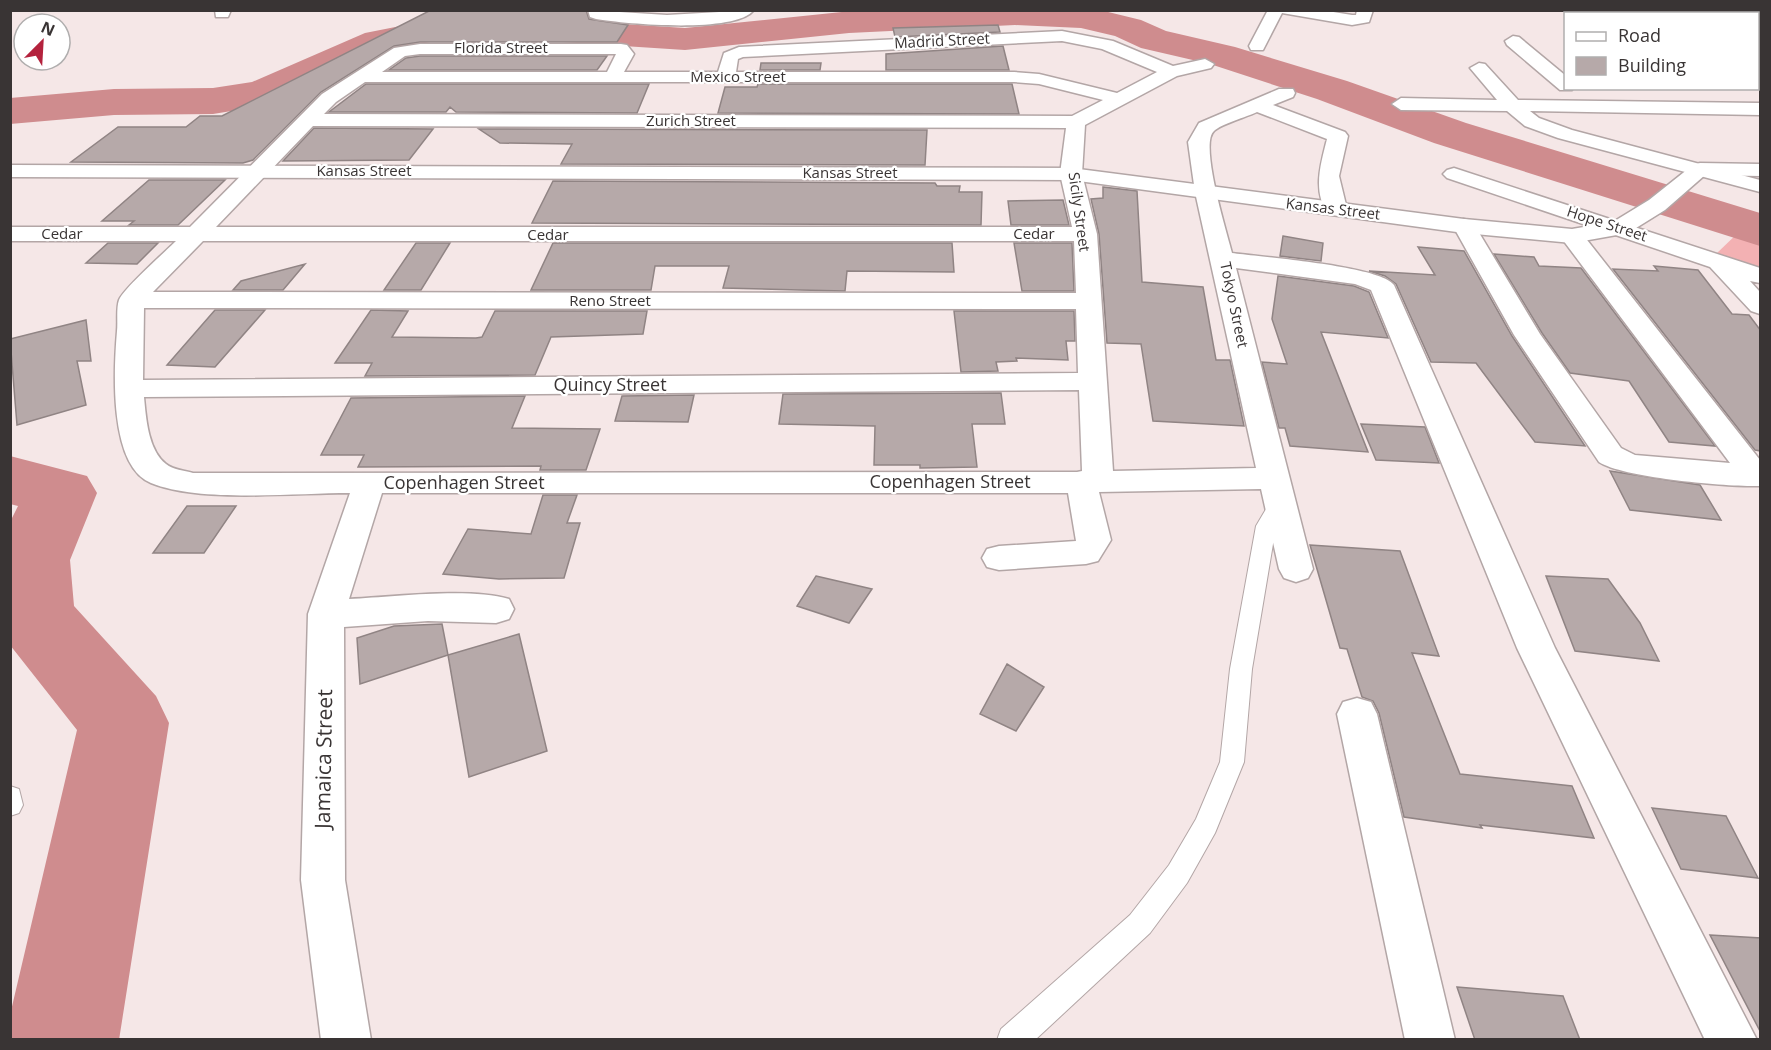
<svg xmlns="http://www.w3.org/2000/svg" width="1771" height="1050" viewBox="0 0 1771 1050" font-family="'Open Sans',sans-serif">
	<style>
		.green { fill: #f3b1b3 }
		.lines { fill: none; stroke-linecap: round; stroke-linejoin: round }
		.river { fill: #cf8c8e; fill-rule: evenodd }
		.building { fill: #b6a9a9; stroke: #908484; stroke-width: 1.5 }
		.service-casing { stroke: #b3a6a6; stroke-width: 2 }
		.minor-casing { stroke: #b3a6a6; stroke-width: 3 }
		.tertiary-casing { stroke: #b3a6a6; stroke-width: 3 }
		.service { fill: #fff; fill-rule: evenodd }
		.minor { fill: #fff; fill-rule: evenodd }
		.tertiary { fill: #fff; fill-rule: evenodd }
		.labels { text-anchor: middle; stroke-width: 4.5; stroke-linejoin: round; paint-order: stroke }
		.far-street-label { font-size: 15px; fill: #393434; stroke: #fff }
		.street-label { font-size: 18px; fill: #393434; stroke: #fff }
		.near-street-label { font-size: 21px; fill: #393434; stroke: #fff }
	</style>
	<rect width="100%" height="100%" fill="#f5e7e7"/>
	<!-- green -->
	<path class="green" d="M 1741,230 L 1760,236 L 1760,269 L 1716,254 Z"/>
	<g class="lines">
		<!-- river -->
		<path class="river" d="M 861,10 L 1100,10 L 1141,20 L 1166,31 L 1235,47 L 1347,81 L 1466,123 L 1760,213 L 1760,246 L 1434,143 L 1317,99 L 1210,64 L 1141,48 L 1115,36 L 1081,28 L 1015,25 L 849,33 L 685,50 L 499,38 L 446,39 L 388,50 L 336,72 L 278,102 L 263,106 L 213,114 L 114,115 L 10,124 L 10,98 L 114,89 L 213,88 L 252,82 L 365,33 L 446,17 L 499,16 L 685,28 Z
			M 10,456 L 87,476 L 97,493 L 70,560 L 74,606 L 156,696 L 169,723 L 119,1040 L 10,1040 L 10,1015 L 77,730 L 10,645 L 10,522 L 18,506 L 10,504 Z"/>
	</g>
	<!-- building -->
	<path class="building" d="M 431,10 L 586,10 L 589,19 L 628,25 L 617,42 L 420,42 L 394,46 L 321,92 L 253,160 L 243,163 L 71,162 L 118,127 L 186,127 L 200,116 L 222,116 Z
		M 998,25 L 1000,32 L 895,37 L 893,28 Z
		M 1003,46 L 1009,70 L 886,70 L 886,54 Z
		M 420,56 L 607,56 L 597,70 L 389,70 L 406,58 Z
		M 761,63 L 821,63 L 820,70 L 760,70 Z
		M 366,84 L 649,84 L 637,113 L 456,112 L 450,107 L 446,112 L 329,112 Z
		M 758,84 L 1012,84 L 1019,114 L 718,113 L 725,87 L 757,87 Z
		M 314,128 L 433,129 L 409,160 L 283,161 Z
		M 479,129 L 927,130 L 925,165 L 561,164 L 572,144 L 500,143 Z
		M 149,180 L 225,180 L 178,225 L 129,225 L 134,221 L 102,221 Z
		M 553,181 L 935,183 L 937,186 L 960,186 L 959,192 L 982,192 L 981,225 L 532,223 Z
		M 1103,187 L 1137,191 L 1142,282 L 1203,287 L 1216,360 L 1230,360 L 1244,426 L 1153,421 L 1141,344 L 1107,343 L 1099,234 L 1091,199 L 1103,198 Z
		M 1063,200 L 1069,225 L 1011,225 L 1008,201 Z
		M 1283,236 L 1323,243 L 1321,261 L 1280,256 Z
		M 108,243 L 158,243 L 137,264 L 86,263 Z
		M 416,243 L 450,243 L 421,290 L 384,290 Z
		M 553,243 L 952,243 L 954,272 L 847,271 L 845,291 L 800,290 L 723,288 L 729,266 L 655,266 L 651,290 L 531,290 Z
		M 1014,243 L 1072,243 L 1074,291 L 1022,291 Z
		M 1418,247 L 1464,251 L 1512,336 L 1585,446 L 1535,442 L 1476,363 L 1431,362 L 1396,284 L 1385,276 L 1369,271 L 1435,275 Z
		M 1494,254 L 1534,257 L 1539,266 L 1581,268 L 1715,446 L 1669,442 L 1629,381 L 1570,373 L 1542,333 Z
		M 305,264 L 283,290 L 233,290 L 241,281 Z
		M 1654,266 L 1698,270 L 1732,314 L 1749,315 L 1761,331 L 1761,451 L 1755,450 L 1613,269 L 1658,271 Z
		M 1278,276 L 1354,286 L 1369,292 L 1388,338 L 1321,332 L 1368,452 L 1290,446 L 1285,428 L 1279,428 L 1262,362 L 1287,364 L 1272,319 Z
		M 215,310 L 265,310 L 215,367 L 167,365 Z
		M 371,310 L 408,311 L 392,337 L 476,338 L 482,337 L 495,311 L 647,311 L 643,334 L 551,337 L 535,375 L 365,376 L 372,363 L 335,363 Z
		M 954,311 L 1074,311 L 1075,341 L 1066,341 L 1068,360 L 1016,358 L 1017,361 L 996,362 L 998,371 L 961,372 Z
		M 86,320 L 91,361 L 77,361 L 86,405 L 17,425 L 10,339 Z
		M 1001,393 L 1005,424 L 972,424 L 977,467 L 920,468 L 920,465 L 874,465 L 875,426 L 779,424 L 783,394 Z
		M 694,395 L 688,422 L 615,421 L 622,396 Z
		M 525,396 L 512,428 L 600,429 L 586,470 L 540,470 L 541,466 L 358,467 L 364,455 L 321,455 L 351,398 Z
		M 1361,424 L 1425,427 L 1439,463 L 1376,460 Z
		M 1610,471 L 1700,485 L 1721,520 L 1630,510 Z
		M 543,495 L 577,495 L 567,523 L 580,523 L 564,578 L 499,579 L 443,574 L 468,529 L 531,534 Z
		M 187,506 L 236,506 L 204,553 L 153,553 Z
		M 1310,545 L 1400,551 L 1439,656 L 1412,653 L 1460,774 L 1572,786 L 1594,838 L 1480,825 L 1482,828 L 1404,817 L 1379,713 L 1373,701 L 1362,697 L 1347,649 L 1340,648 Z
		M 816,576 L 872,589 L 849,623 L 797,606 Z
		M 1546,576 L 1608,579 L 1640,623 L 1659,661 L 1575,651 Z
		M 442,624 L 448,655 L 360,684 L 357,638 L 394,626 Z
		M 519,634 L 547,751 L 469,777 L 448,655 Z
		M 1007,664 L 1044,687 L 1016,731 L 980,714 Z
		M 1652,808 L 1726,816 L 1758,878 L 1681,869 Z
		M 1710,935 L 1761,938 L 1761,1033 Z
		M 1457,987 L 1563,996 L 1580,1040 L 1475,1040 Z"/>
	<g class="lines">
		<!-- service casing -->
		<g class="service-casing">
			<path id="service" d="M 1279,498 L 1286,499 L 1289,504 L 1276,526 L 1252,669 L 1244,762 L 1215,833 L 1187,883 L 1150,933 L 1035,1040 L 997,1040 L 1001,1029 L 1130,915 L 1169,865 L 1196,819 L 1220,762 L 1230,669 L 1256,526 L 1272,499 Z
				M 10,786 L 19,789 L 23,805 L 19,813 L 10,816 Z"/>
		</g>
		<!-- minor casing -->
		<g class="minor-casing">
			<path id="minor" d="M 215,10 L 231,10 L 228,17 L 216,17 Z
				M 588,10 L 667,15 L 754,10 C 735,34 626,24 596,19 L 590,17 Z
				M 1268,10 L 1321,10 L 1352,15 L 1356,15 L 1357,10 L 1373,10 L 1369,22 L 1352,25 L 1282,13 L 1263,50 L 1251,50 L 1249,46 Z
				M 1062,31 L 1113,41 L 1173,66 L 1205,59 L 1214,64 L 1211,68 L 1177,76 L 1085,125 L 1082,174 L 1097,234 L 1113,471 L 1256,468 L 1195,192 L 1188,142 L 1199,123 L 1279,89 L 1293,89 L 1295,93 L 1293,97 L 1273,105 L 1345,132 L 1348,136 L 1339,176 L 1347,209 L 1344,214 L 1328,214 C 1312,191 1321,163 1327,139 L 1257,112 C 1247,117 1221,124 1214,131 C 1199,144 1227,233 1232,253 C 1261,257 1381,266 1394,285 L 1555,648 L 1757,1040 L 1705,1040 L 1517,648 L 1371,290 L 1355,284 L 1236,268 L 1313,569 L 1308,578 L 1296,582 L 1284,578 L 1279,569 L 1261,489 L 1099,492 L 1111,540 L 1098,561 L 1086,564 L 999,570 L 987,567 L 982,558 L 987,549 L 999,546 L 1076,541 L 1068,493 L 382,493 L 349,599 C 392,597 469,587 509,599 L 514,609 L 509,619 L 496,623 L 428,621 L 344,627 L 345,880 L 371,1040 L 321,1040 L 301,880 L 308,614 L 350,493 C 294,493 200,503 151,483 C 108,466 114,367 117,331 C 118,322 116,308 119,300 C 124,288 165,252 176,241 L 10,241 L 10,227 L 190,227 L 322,94 L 394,48 L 420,44 L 621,44 L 627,45 L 634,54 L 624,72 L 718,72 L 724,53 L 739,47 ZM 1062,41 L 1102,49 L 1157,72 L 1117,93 L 1039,74 L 1014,72 L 736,72 L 738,59 L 743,57 ZM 420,54 L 616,54 L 607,72 L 382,72 L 405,56 ZM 365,82 L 1014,82 L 1039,84 L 1103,100 L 1072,116 L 324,114 L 336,102 ZM 313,126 L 1066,128 L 1060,174 L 1072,227 L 216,227 ZM 203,241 L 1074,241 L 1076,293 L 153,292 ZM 144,308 L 1076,309 L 1078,373 L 143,380 ZM 1079,390 L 1082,471 L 1077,472 L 193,473 C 184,470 173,470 166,464 C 148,450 146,418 144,397 Z
				M 1513,36 L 1519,37 L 1566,76 L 1566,88 L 1572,90 L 1560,90 L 1507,45 L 1505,41 Z
				M 1758,53 L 1760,53 L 1760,64 L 1758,64 Z
				M 1479,63 L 1485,64 L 1518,100 L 1760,103 L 1760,115 L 1530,111 L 1539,118 L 1572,130 L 1760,180 L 1760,192 L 1558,138 L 1525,126 L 1507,111 L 1401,110 L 1392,104 L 1401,98 L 1497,100 L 1470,68 Z
				M 1454,168 L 1760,268 L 1760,283 L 1750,281 L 1760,292 L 1760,314 L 1751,311 L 1710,267 L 1447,178 L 1443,174 L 1447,170 Z
				M 1464,219 L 1472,221 L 1475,226 L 1540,334 L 1621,448 L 1635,455 L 1730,463 L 1560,236 L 1564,231 L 1580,231 L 1760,460 L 1760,486 C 1729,487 1623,478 1599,462 L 1514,335 L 1453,226 L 1456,221 Z
				M 1357,698 L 1371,702 L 1377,714 L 1455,1040 L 1405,1040 L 1337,714 L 1343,702 Z"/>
		</g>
		<!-- tertiary casing -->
		<g class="tertiary-casing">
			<path id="tertiary" d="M 1700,163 L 1760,164 L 1760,176 L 1705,175 L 1665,210 L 1628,233 L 1572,243 L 1464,233 L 1071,180 L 10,177 L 10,165 L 1071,168 L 1464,219 L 1572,229 L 1613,222 L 1649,200 L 1693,165 Z"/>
		</g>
		<!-- service -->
		<use href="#service" class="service"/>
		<!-- minor -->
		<use href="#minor" class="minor"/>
		<!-- tertiary -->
		<use href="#tertiary" class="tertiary"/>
	</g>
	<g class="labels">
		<!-- far-street labels -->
		<g class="far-street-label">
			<text transform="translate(942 41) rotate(-3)" y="5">Madrid Street</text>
			<text x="501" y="53">Florida Street</text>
			<text x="738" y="82">Mexico Street</text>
			<text x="691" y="126">Zurich Street</text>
			<text x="364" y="176">Kansas Street</text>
			<text x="850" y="178">Kansas Street</text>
			<text transform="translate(1333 209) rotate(7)" y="5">Kansas Street</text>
			<text transform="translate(1079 212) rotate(82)" y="5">Sicily Street</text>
			<text transform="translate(1607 224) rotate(18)" y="5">Hope Street</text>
			<text x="62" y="239">Cedar</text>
			<text x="1034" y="239">Cedar</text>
			<text x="548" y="240">Cedar</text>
			<text x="610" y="306">Reno Street</text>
			<text transform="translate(1234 305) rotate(78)" y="5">Tokyo Street</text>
		</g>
		<!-- street labels -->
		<g class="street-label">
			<text x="610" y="391">Quincy Street</text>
			<text x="950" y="488">Copenhagen Street</text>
			<text x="464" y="489">Copenhagen Street</text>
		</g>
		<!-- near-street labels -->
		<g class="near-street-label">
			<text transform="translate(324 759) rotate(-89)" y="7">Jamaica Street</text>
		</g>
	</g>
	<!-- border -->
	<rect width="1771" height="1050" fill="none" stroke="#393434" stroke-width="24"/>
	<!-- legend -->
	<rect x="1564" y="12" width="195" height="78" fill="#ffffff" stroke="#b0aeae" stroke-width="1.5"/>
	<rect x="1576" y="32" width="30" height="9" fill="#ffffff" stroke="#b0aeae" stroke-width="1.5"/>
	<text x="1618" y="42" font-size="18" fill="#393434">Road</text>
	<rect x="1576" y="57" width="30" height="18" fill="#b6a9a9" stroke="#b0aeae" stroke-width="1.5"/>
	<text x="1618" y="72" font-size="18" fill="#393434">Building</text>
	<!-- north arrow -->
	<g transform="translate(42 42) rotate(24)"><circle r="28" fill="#ffffff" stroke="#b0aeae" stroke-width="1.5"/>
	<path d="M0-4.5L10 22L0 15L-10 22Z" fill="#b4223d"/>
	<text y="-9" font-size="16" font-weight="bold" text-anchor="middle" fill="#393434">N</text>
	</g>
</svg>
